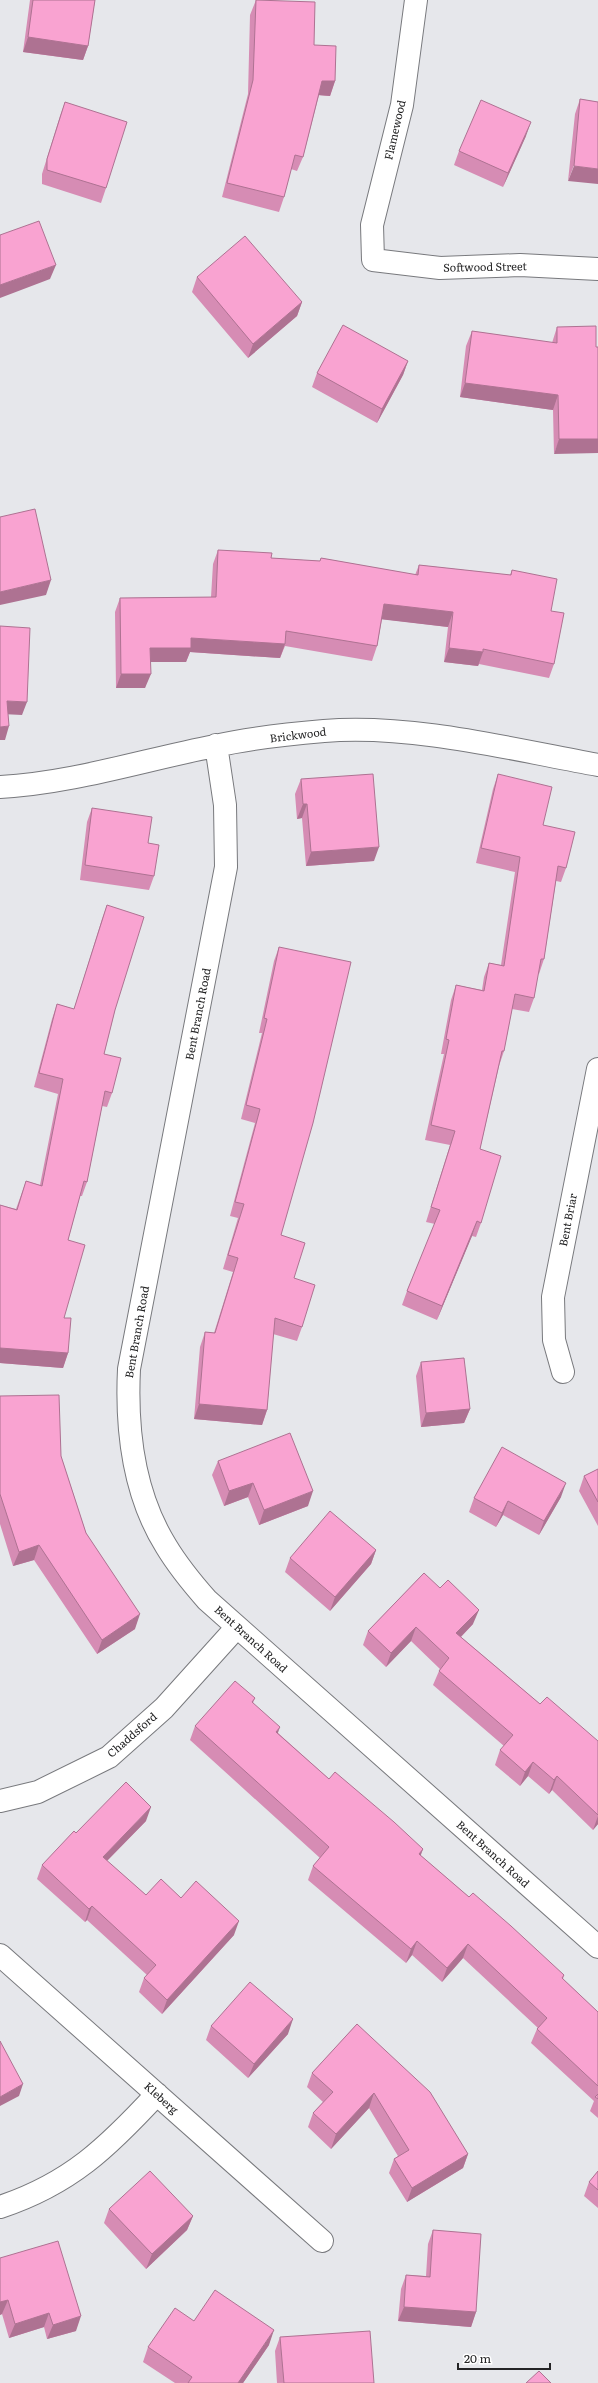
<svg xmlns="http://www.w3.org/2000/svg" width="598" height="2383" viewBox="0 0 598 2383" font-family="Literata,serif">
	<style>
		.lines { fill: none; stroke-linecap: round; stroke-linejoin: round }
		.street-casing { stroke: #78797d; stroke-width: 24 }
		.street { stroke: #fff; stroke-width: 22 }
		.wall { fill: #d68cb4 }
		.shaded-wall { fill: #ae7292 }
		.building { fill: #f9a3d1; stroke: #ae7292 }
		.labels { text-anchor: middle; stroke-width: 3; stroke-linejoin: round; paint-order: stroke }
		.street-label { font-size: 11px; fill: #242425; stroke: #fff }
	</style>
	<rect width="100%" height="100%" fill="#e6e7eb"/>
	<g class="lines">
		<!-- street casing -->
		<g class="street-casing">
			<path id="street" d="M 416,0 L 402,105 L 372,225 L 373,260 L 440,268 L 520,265 L 598,269
				M 216,745 L 225,805 L 226,867 L 129,1369 C 126,1430 133,1493 166,1546 C 178,1566 192,1583 207,1600 L 598,1947
				M 0,787 C 73,783 143,760 215,746 C 250,738 288,734 324,731 C 413,724 510,749 598,765
				M 563,1372 L 554,1340 L 553,1297 L 598,1069
				M 0,1801 L 38,1792 L 109,1757 L 164,1708 L 237,1627
				M 0,1955 L 322,2241
				M 0,2207 C 70,2184 108,2147 157,2094"/>
		</g>
		<!-- street -->
		<use href="#street" class="street"/>
	</g>
	<!-- wall -->
	<path class="wall" d="M 30,0 L 95,0 L 88,46 L 83,60 L 23,52 Z
		M 256,0 L 314,45 L 335,81 L 330,96 L 319,95 L 303,157 L 297,171 L 291,169 L 284,197 L 279,212 L 222,197 L 248,94 L 250,15 Z
		M 580,99 L 598,102 L 568,181 L 575,114 Z
		M 65,102 L 106,188 L 101,203 L 42,184 L 42,174 L 60,116 Z
		M 526,136 L 503,187 L 454,165 L 459,151 Z
		M 197,277 L 302,302 L 297,316 L 248,358 L 192,292 Z
		M 557,327 L 596,347 L 554,454 L 553,410 L 460,397 L 466,346 L 472,331 L 552,343 Z
		M 408,361 L 403,375 L 377,423 L 312,387 L 317,373 Z
		M 218,550 L 271,558 L 320,561 L 321,558 L 415,575 L 419,565 L 510,575 L 512,570 L 551,611 L 554,664 L 549,678 L 479,664 L 478,666 L 444,662 L 448,627 L 382,619 L 377,646 L 372,661 L 285,646 L 280,658 L 190,652 L 186,662 L 150,662 L 145,688 L 116,688 L 115,612 L 120,598 L 211,597 L 213,564 Z
		M 498,774 L 543,825 L 566,868 L 561,882 L 556,881 L 544,959 L 539,974 L 538,973 L 534,998 L 529,1012 L 512,1009 L 504,1051 L 499,1066 L 480,1149 L 481,1223 L 476,1237 L 472,1236 L 437,1320 L 402,1305 L 407,1291 L 435,1224 L 426,1222 L 450,1145 L 425,1140 L 444,1054 L 441,1054 L 451,1000 L 456,985 L 482,990 L 484,977 L 489,963 L 501,965 L 515,872 L 476,863 L 493,789 Z
		M 301,779 L 374,861 L 306,866 L 302,818 L 297,819 L 295,794 Z
		M 92,808 L 148,843 L 154,876 L 149,890 L 80,880 L 87,822 Z
		M 107,905 L 115,1010 L 104,1054 L 112,1093 L 107,1107 L 102,1106 L 87,1182 L 82,1196 L 80,1196 L 68,1240 L 64,1318 L 68,1353 L 63,1368 L 0,1363 L 0,1205 L 16,1209 L 26,1181 L 40,1185 L 58,1094 L 34,1087 L 52,1019 L 57,1004 L 74,1009 L 102,919 Z
		M 279,947 L 281,1235 L 294,1278 L 302,1327 L 297,1341 L 273,1334 L 267,1410 L 262,1425 L 194,1419 L 200,1347 L 205,1332 L 214,1333 L 233,1272 L 223,1269 L 238,1218 L 230,1216 L 255,1123 L 241,1119 L 262,1033 L 259,1033 L 274,961 Z
		M 421,1362 L 470,1409 L 464,1423 L 421,1427 L 416,1376 Z
		M 0,1396 L 61,1456 L 86,1533 L 135,1629 L 97,1654 L 34,1560 L 13,1566 L 0,1524 Z
		M 218,1461 L 308,1506 L 259,1525 L 248,1497 L 224,1506 L 212,1475 Z
		M 598,1469 L 598,1526 L 579,1491 L 584,1476 Z
		M 561,1497 L 539,1535 L 503,1515 L 496,1527 L 469,1512 L 474,1498 Z
		M 376,1550 L 371,1564 L 330,1611 L 285,1572 L 290,1558 Z
		M 424,1573 L 473,1624 L 461,1637 L 540,1704 L 598,1741 L 598,1824 L 593,1830 L 552,1790 L 549,1794 L 528,1776 L 520,1786 L 495,1765 L 500,1750 L 504,1746 L 433,1685 L 439,1671 L 440,1669 L 411,1641 L 386,1667 L 363,1645 L 368,1631 Z
		M 255,1698 L 253,1703 L 278,1733 L 329,1779 L 423,1849 L 420,1855 L 469,1897 L 564,1975 L 563,1979 L 598,2012 L 598,2118 L 590,2111 L 594,2101 L 531,2043 L 537,2029 L 538,2028 L 463,1958 L 442,1982 L 412,1955 L 406,1963 L 308,1880 L 313,1866 L 320,1858 L 190,1740 L 195,1726 Z
		M 146,1821 L 107,1861 L 146,1895 L 181,1898 L 234,1935 L 162,2014 L 139,1992 L 144,1978 L 147,1975 L 87,1920 L 85,1922 L 37,1879 L 42,1865 L 76,1833 Z
		M 357,2024 L 468,2154 L 463,2168 L 407,2202 L 389,2173 L 394,2159 L 398,2156 L 369,2108 L 331,2149 L 308,2127 L 313,2113 L 323,2102 L 307,2087 L 312,2073 Z
		M 211,2026 L 288,2034 L 248,2078 L 206,2040 Z
		M 598,2171 L 598,2208 L 584,2196 L 589,2182 Z
		M 109,2209 L 193,2216 L 187,2230 L 146,2269 L 104,2223 Z
		M 433,2230 L 476,2312 L 471,2327 L 398,2321 L 401,2289 L 406,2275 L 426,2276 L 428,2244 Z
		M 0,2258 L 76,2331 L 47,2339 L 44,2327 L 9,2338 L 2,2314 L 0,2315 Z
		M 280,2337 L 374,2383 L 277,2383 L 275,2351 Z
		M 269,2345 L 243,2383 L 175,2383 L 143,2362 L 148,2347 Z"/>
	<!-- shaded-wall -->
	<path class="shaded-wall" d="M 28,37 L 88,46 L 83,60 L 23,52 Z
		M 322,81 L 335,81 L 330,96 L 317,95 Z
		M 531,122 L 526,136 L 503,187 L 508,173 Z
		M 574,166 L 598,169 L 598,184 L 568,181 Z
		M 56,265 L 50,279 L 0,298 L 0,285 Z
		M 302,302 L 297,316 L 248,358 L 253,344 Z
		M 408,361 L 403,375 L 377,423 L 382,409 Z
		M 465,383 L 558,395 L 553,410 L 460,397 Z
		M 559,439 L 598,439 L 598,453 L 554,454 Z
		M 51,580 L 46,595 L 0,605 L 0,592 Z
		M 384,604 L 453,612 L 448,627 L 379,619 Z
		M 191,638 L 285,644 L 280,658 L 190,652 L 186,662 L 145,662 L 150,648 Z
		M 449,648 L 483,652 L 478,666 L 444,662 Z
		M 121,674 L 151,674 L 145,688 L 116,688 Z
		M 7,701 L 27,702 L 22,715 L 2,714 Z
		M 9,726 L 5,740 L 0,740 L 0,727 Z
		M 303,804 L 307,804 L 302,818 L 297,819 Z
		M 379,847 L 374,861 L 306,866 L 311,852 Z
		M 477,1221 L 472,1236 L 437,1320 L 442,1306 Z
		M 0,1348 L 68,1353 L 63,1368 L 0,1363 Z
		M 199,1404 L 267,1410 L 262,1425 L 194,1419 Z
		M 470,1409 L 464,1423 L 421,1427 L 426,1413 Z
		M 253,1483 L 248,1497 L 224,1506 L 229,1491 Z
		M 566,1483 L 561,1497 L 539,1535 L 544,1521 Z
		M 313,1491 L 308,1506 L 259,1525 L 264,1510 Z
		M 508,1501 L 503,1515 L 496,1527 L 502,1513 Z
		M 39,1545 L 34,1560 L 13,1566 L 19,1552 Z
		M 376,1550 L 371,1564 L 330,1611 L 335,1597 Z
		M 479,1610 L 473,1624 L 451,1647 L 456,1633 Z
		M 140,1614 L 135,1629 L 97,1654 L 102,1640 Z
		M 416,1627 L 411,1641 L 386,1667 L 391,1653 Z
		M 280,1727 L 275,1741 L 276,1732 Z
		M 533,1762 L 528,1776 L 520,1786 L 525,1772 Z
		M 557,1776 L 552,1790 L 549,1794 L 554,1780 Z
		M 151,1807 L 146,1821 L 98,1870 L 103,1857 Z
		M 598,1816 L 598,1824 L 593,1830 Z
		M 423,1849 L 418,1863 L 419,1854 Z
		M 92,1906 L 87,1920 L 85,1922 L 89,1909 Z
		M 239,1921 L 234,1935 L 162,2014 L 167,2000 Z
		M 417,1941 L 412,1955 L 406,1963 L 411,1949 Z
		M 468,1944 L 463,1958 L 442,1982 L 447,1968 Z
		M 293,2019 L 288,2034 L 248,2078 L 254,2064 Z
		M 23,2084 L 19,2096 L 0,2106 L 0,2097 Z
		M 374,2093 L 369,2108 L 331,2149 L 336,2134 Z
		M 468,2154 L 463,2168 L 407,2202 L 412,2188 Z
		M 193,2216 L 187,2230 L 146,2269 L 152,2254 Z
		M 8,2300 L 2,2314 L 0,2315 L 0,2302 Z
		M 404,2307 L 476,2312 L 471,2327 L 398,2321 Z
		M 49,2313 L 44,2327 L 9,2338 L 15,2324 Z
		M 81,2316 L 76,2331 L 47,2339 L 53,2325 Z
		M 274,2330 L 269,2345 L 243,2383 L 238,2383 Z"/>
	<!-- building -->
	<path class="building" d="M 33,0 L 95,0 L 88,46 L 28,37 Z
		M 256,0 L 315,2 L 314,45 L 336,46 L 335,81 L 322,81 L 303,157 L 295,155 L 284,197 L 227,183 L 253,80 Z
		M 580,99 L 598,102 L 598,169 L 574,166 Z
		M 481,100 L 531,122 L 508,173 L 459,151 Z
		M 65,102 L 127,122 L 106,188 L 47,170 L 47,159 Z
		M 39,221 L 56,265 L 0,285 L 0,235 Z
		M 245,236 L 302,302 L 253,344 L 197,277 Z
		M 343,325 L 408,361 L 382,409 L 317,373 Z
		M 596,326 L 596,347 L 598,347 L 598,439 L 559,439 L 558,395 L 465,383 L 472,331 L 557,343 L 557,327 Z
		M 35,509 L 51,580 L 0,592 L 0,517 Z
		M 218,550 L 272,553 L 271,558 L 320,561 L 321,558 L 418,575 L 419,565 L 511,575 L 512,570 L 557,579 L 551,611 L 564,613 L 554,664 L 483,649 L 483,652 L 449,648 L 453,612 L 384,604 L 377,646 L 286,631 L 285,644 L 191,638 L 191,648 L 150,648 L 151,674 L 121,674 L 120,598 L 216,597 Z
		M 0,626 L 30,628 L 27,702 L 7,701 L 9,726 L 0,727 Z
		M 373,774 L 379,847 L 311,852 L 307,804 L 303,804 L 301,779 Z
		M 498,774 L 552,787 L 543,825 L 575,832 L 566,868 L 558,866 L 544,959 L 541,959 L 534,998 L 515,994 L 504,1051 L 502,1051 L 480,1149 L 501,1156 L 481,1223 L 477,1221 L 442,1306 L 407,1291 L 440,1210 L 431,1207 L 455,1131 L 431,1125 L 449,1040 L 446,1039 L 456,985 L 484,991 L 489,963 L 504,966 L 520,857 L 481,848 Z
		M 92,808 L 152,817 L 148,843 L 159,845 L 154,876 L 85,865 Z
		M 107,905 L 144,917 L 115,1010 L 104,1054 L 121,1058 L 112,1093 L 105,1091 L 87,1182 L 84,1181 L 68,1240 L 85,1245 L 64,1318 L 71,1318 L 68,1353 L 0,1348 L 0,1205 L 17,1210 L 26,1181 L 42,1186 L 63,1079 L 39,1073 L 57,1004 L 74,1009 Z
		M 279,947 L 351,962 L 313,1123 L 281,1235 L 305,1243 L 294,1278 L 315,1285 L 302,1327 L 275,1318 L 267,1410 L 199,1404 L 205,1332 L 215,1333 L 238,1258 L 228,1255 L 244,1204 L 235,1202 L 260,1109 L 246,1105 L 267,1019 L 264,1018 Z
		M 464,1358 L 470,1409 L 426,1413 L 421,1362 Z
		M 59,1395 L 61,1456 L 86,1533 L 140,1614 L 102,1640 L 39,1545 L 19,1552 L 0,1494 L 0,1396 Z
		M 290,1433 L 313,1491 L 264,1510 L 253,1483 L 229,1491 L 218,1461 Z
		M 502,1447 L 566,1483 L 544,1521 L 508,1501 L 502,1513 L 474,1498 Z
		M 598,1469 L 598,1502 L 584,1476 Z
		M 330,1511 L 376,1550 L 335,1597 L 290,1558 Z
		M 424,1573 L 440,1588 L 448,1580 L 479,1610 L 456,1633 L 540,1704 L 547,1697 L 598,1741 L 598,1815 L 557,1776 L 554,1780 L 533,1762 L 525,1772 L 500,1750 L 513,1735 L 439,1671 L 449,1658 L 416,1627 L 391,1653 L 368,1631 Z
		M 235,1681 L 255,1698 L 252,1702 L 280,1727 L 276,1732 L 329,1779 L 335,1772 L 394,1822 L 423,1849 L 419,1854 L 469,1897 L 473,1893 L 511,1926 L 564,1975 L 562,1978 L 598,2012 L 598,2086 L 537,2029 L 547,2018 L 468,1944 L 447,1968 L 417,1941 L 411,1949 L 313,1866 L 329,1847 L 195,1726 Z
		M 126,1782 L 151,1807 L 103,1857 L 146,1895 L 161,1879 L 181,1898 L 196,1881 L 239,1921 L 167,2000 L 144,1978 L 156,1965 L 92,1906 L 89,1909 L 42,1865 L 74,1831 L 76,1833 Z
		M 250,1982 L 293,2019 L 254,2064 L 211,2026 Z
		M 357,2024 L 430,2092 L 468,2154 L 412,2188 L 394,2159 L 409,2150 L 374,2093 L 336,2134 L 313,2113 L 333,2092 L 312,2073 Z
		M 0,2041 L 23,2084 L 0,2097 Z
		M 598,2094 L 598,2099 L 595,2097 Z
		M 150,2171 L 193,2216 L 152,2254 L 109,2209 Z
		M 598,2171 L 598,2190 L 589,2182 Z
		M 433,2230 L 481,2234 L 476,2312 L 404,2307 L 406,2275 L 430,2277 Z
		M 58,2241 L 81,2316 L 53,2325 L 49,2313 L 15,2324 L 8,2300 L 0,2302 L 0,2258 Z
		M 215,2290 L 274,2330 L 238,2383 L 188,2383 L 192,2377 L 148,2347 L 175,2308 L 194,2321 Z
		M 370,2331 L 374,2383 L 284,2383 L 280,2337 Z
		M 539,2371 L 551,2383 L 526,2383 Z"/>
	<g class="labels">
		<!-- street labels -->
		<g class="street-label">
			<text transform="translate(395 130) rotate(-77)" y="4">Flamewood</text>
			<text transform="translate(485 267) rotate(-1)" y="4">Softwood Street</text>
			<text transform="translate(298 735) rotate(-7)" y="4">Brickwood</text>
			<text transform="translate(198 1014) rotate(-79)" y="4">Bent Branch Road</text>
			<text transform="translate(568 1220) rotate(-79)" y="4">Bent Briar</text>
			<text transform="translate(137 1332) rotate(-80)" y="4">Bent Branch Road</text>
			<text transform="translate(251 1639) rotate(42)" y="4">Bent Branch Road</text>
			<text transform="translate(132 1735) rotate(-41)" y="4">Chaddsford</text>
			<text transform="translate(493 1854) rotate(42)" y="4">Bent Branch Road</text>
			<text transform="translate(161 2098) rotate(42)" y="4">Kleberg</text>
		</g>
	</g>
	<!-- scale -->
	<path d="M458 2363v6h92v-6" fill="none" stroke="#242425" stroke-width="2"/>
	<text x="464" y="2363" font-size="12" fill="#242425" stroke="#ffffff" stroke-width="3" paint-order="stroke">20 m</text>
</svg>
